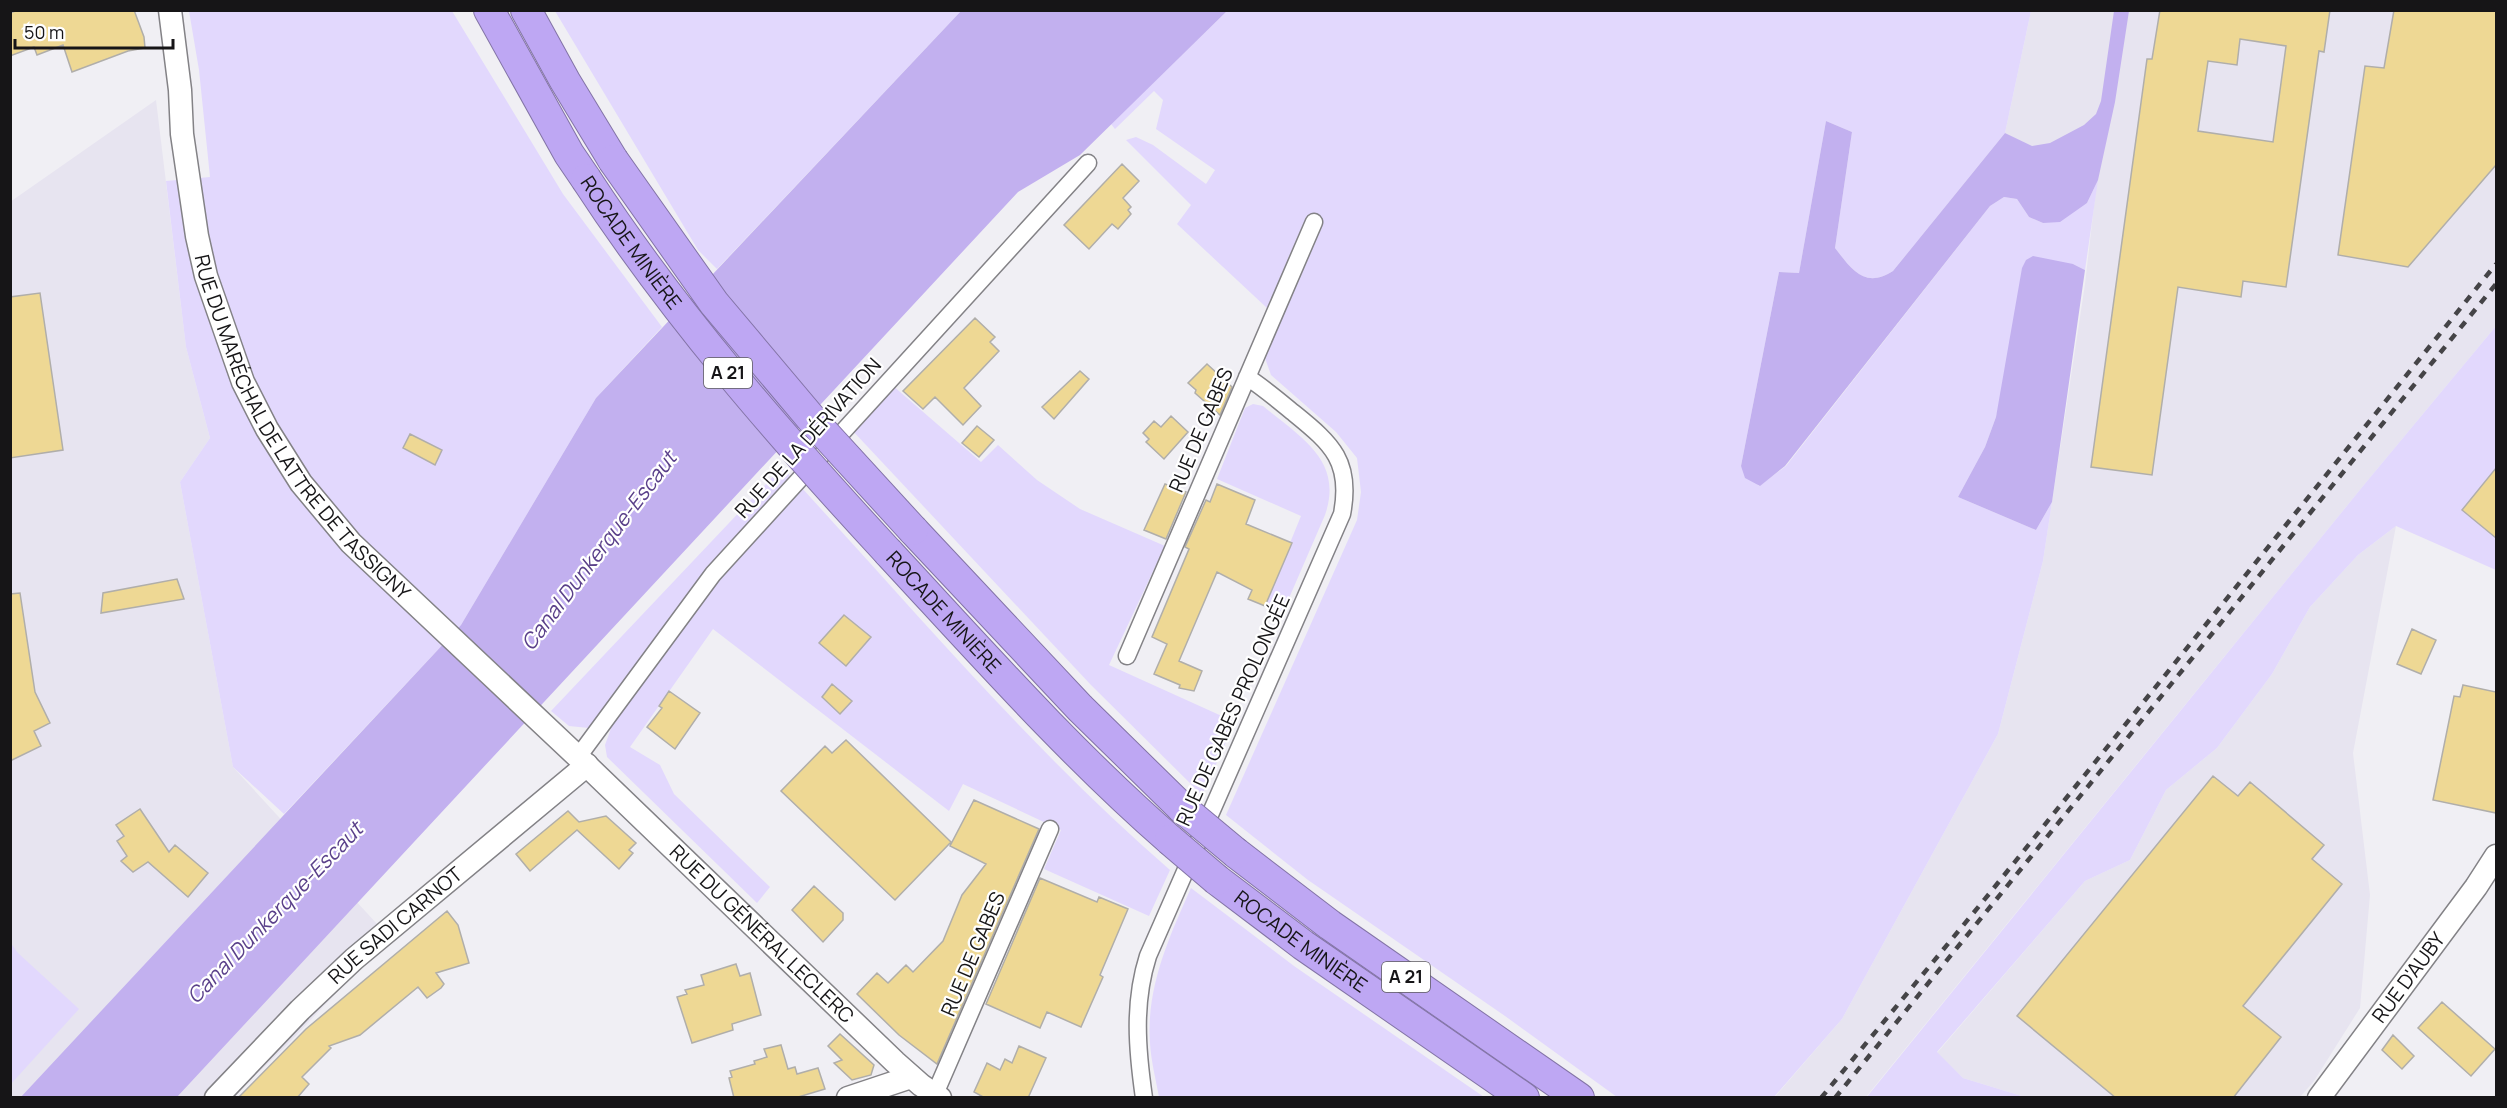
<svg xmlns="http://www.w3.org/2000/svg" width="2507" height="1108" viewBox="0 0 2507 1108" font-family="Manrope,sans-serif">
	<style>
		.built { fill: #e7e4f0 }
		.green { fill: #e2d8fd }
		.water { fill: #c2b0ef }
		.building { fill: #eed894; stroke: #b0aeaa; stroke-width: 1.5; fill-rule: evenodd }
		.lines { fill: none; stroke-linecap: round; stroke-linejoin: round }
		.street-casing { stroke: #838286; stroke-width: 19 }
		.secondary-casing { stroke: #838286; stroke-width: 25 }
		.highway-casing { stroke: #8374a6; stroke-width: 32 }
		.street { stroke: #fff; stroke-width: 16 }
		.secondary { stroke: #fff; stroke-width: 22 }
		.highway { stroke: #bea7f3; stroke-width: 30 }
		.rail { stroke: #454447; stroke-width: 4.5; stroke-dasharray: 8 8; stroke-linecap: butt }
		.highway-bridge-casing { stroke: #8374a6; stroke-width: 32; stroke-linecap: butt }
		.highway-bridge { stroke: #bea7f3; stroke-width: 30 }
		.labels { text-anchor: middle; stroke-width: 4.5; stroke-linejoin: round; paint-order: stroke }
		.shield { fill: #fff; stroke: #5c5b5d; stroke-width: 1.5 }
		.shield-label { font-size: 18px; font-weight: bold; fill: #161517 }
		.street-label { font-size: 20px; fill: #161517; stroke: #fff }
		.water-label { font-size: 21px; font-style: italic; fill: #5a408a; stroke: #fff }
	</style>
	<rect width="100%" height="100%" fill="#f0eff4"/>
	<!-- built -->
	<path class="built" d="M 2031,11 L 2496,11 L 2496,326 L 2363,486 L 1866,1097 L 1774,1098 L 1842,1019 L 1998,734 L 2043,561 L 2085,284 L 2097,180 L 2005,133 Z
		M 156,100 L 186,347 L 210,438 L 180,482 L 233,767 L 389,937 L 288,1044 L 233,1097 L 11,1097 L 10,202 Z
		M 2396,526 L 2353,753 L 2370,895 L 2360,1008 L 2314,1081 L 2300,1097 L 2025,1097 L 1963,1078 L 1937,1053 L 2085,881 L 2130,860 L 2166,790 L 2217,748 L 2272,674 L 2310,607 L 2358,555 Z"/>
	<!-- green -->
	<path class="green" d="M 189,11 L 452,11 L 563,194 L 662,327 L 596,398 L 461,625 L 284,814 L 233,767 L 180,482 L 210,438 L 186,347 L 166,181 L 210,177 L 199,70 Z
		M 555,11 L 961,11 L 717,269 L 698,250 Z
		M 1227,11 L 2031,11 L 2005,133 L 1893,271 C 1865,289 1852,270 1835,248 L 1852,132 L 1826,121 L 1799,273 L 1779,272 L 1741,466 L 1759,486 L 1786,466 L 1990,206 L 2004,197 L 2017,199 L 2029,217 L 2043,223 L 2087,203 L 2098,180 L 2085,270 L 2073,264 L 2003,388 L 1996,417 L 1985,447 L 1958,497 L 2036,530 L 2052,502 L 2043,561 L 1998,734 L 1842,1019 L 1774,1097 L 1617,1097 L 1505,1016 L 1308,880 L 1226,815 L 1357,520 L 1361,492 L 1357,458 L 1336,432 L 1271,375 L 1265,358 L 1321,229 L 1304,222 L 1267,308 L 1177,224 L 1191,205 L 1126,140 L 1136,137 L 1153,145 L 1206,184 L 1215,170 L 1156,129 L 1163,100 L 1154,91 L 1115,129 L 1111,124 Z
		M 2496,326 L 2496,570 L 2396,526 L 2358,555 L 2310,607 L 2272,674 L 2217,748 L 2166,790 L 2130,860 L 2085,881 L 1937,1052 L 1963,1078 L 2025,1097 L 1866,1098 L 2363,486 Z
		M 892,385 L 981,462 L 998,445 L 1037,480 L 1080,509 L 1165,546 L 1109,665 L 1235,722 L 1202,795 L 1091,685 L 851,429 Z
		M 1253,404 L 1263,406 C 1300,437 1344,460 1325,515 L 1283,612 L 1265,604 L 1301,516 L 1217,479 L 1245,408 Z
		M 782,467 L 791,477 L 589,728 L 569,726 L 551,711 Z
		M 801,487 C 921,618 1036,754 1170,870 L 1149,916 L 1044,869 L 1061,830 L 963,784 L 949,811 L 713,629 L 630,747 L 660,765 L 674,794 L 770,887 L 757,903 L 607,757 L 605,745 L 613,723 L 691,612 Z
		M 1191,888 L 1294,966 L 1484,1097 L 1159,1097 C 1156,1080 1151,1061 1150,1043 C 1146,988 1169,937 1191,888 Z
		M 10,942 L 18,953 L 79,1009 L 11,1084 Z"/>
	<!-- water -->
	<path class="water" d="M 961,11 L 1227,11 L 1080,155 L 1018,192 L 177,1097 L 20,1098 L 461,625 L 596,398 Z
		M 2114,11 L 2129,11 L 2115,102 L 2098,180 L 2087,203 L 2060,222 L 2043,223 L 2029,217 L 2017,199 L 2004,197 L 1990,206 L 1785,466 L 1760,486 L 1745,478 L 1741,466 L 1779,272 L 1799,273 L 1826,121 L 1852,132 L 1835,248 C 1852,270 1865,289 1893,271 L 2005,133 L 2032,146 L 2050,143 L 2084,125 L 2096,114 L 2101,101 Z
		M 2033,256 L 2073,264 L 2085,270 L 2052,502 L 2036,530 L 1958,497 L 1985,447 L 1996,417 L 2022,268 L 2026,260 Z"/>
	<!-- building -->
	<path class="building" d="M 18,10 L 134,10 L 144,37 L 145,48 L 128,51 L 72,72 L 63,45 L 37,55 L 34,47 L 10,56 L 10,13 Z
		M 2160,10 L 2330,10 L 2324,52 L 2319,51 L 2286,287 L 2243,281 L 2241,297 L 2178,287 L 2152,475 L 2091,467 L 2147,59 L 2152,59 ZM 2240,39 L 2286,46 L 2273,142 L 2198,131 L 2208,61 L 2237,65 Z
		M 2394,10 L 2496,10 L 2496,165 L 2408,267 L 2338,255 L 2365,66 L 2384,68 Z
		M 1122,164 L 1139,181 L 1123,198 L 1131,207 L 1128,210 L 1131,214 L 1118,229 L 1112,224 L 1089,249 L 1064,225 Z
		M 40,293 L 63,450 L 10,458 L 10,297 Z
		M 975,318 L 995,337 L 990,342 L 999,351 L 964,388 L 981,406 L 963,425 L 935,397 L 923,409 L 903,391 Z
		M 1207,364 L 1232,387 L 1220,415 L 1195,393 L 1196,390 L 1188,383 Z
		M 1080,371 L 1089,379 L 1054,419 L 1042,407 Z
		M 1171,416 L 1188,432 L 1164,459 L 1146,442 L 1149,439 L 1143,433 L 1154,421 L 1161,427 Z
		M 977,426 L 994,440 L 979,457 L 962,443 Z
		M 410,434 L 442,450 L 435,465 L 403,448 Z
		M 2496,468 L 2496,538 L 2462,510 Z
		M 1165,484 L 1186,492 L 1166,539 L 1144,530 Z
		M 1217,484 L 1255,500 L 1246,524 L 1292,543 L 1265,606 L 1248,599 L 1252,590 L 1217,572 L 1179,661 L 1202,671 L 1194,691 L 1179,688 L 1180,685 L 1154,674 L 1167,644 L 1152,637 L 1189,549 L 1185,547 L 1206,500 L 1210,502 Z
		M 177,579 L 184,599 L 101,613 L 103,593 Z
		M 20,593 L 35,692 L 50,723 L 34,731 L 41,746 L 10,761 L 10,594 Z
		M 844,615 L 871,637 L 846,666 L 819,643 Z
		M 2412,629 L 2436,640 L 2421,674 L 2397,664 Z
		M 832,684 L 852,701 L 840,714 L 822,697 Z
		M 2463,685 L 2496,692 L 2496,813 L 2433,800 L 2454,696 L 2460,697 Z
		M 669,691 L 700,713 L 675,749 L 647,727 L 662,708 L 659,706 Z
		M 846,740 L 951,842 L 895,900 L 781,791 L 825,746 L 832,753 Z
		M 2213,776 L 2238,796 L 2250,782 L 2324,845 L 2312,859 L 2342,884 L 2243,1006 L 2281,1037 L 2233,1098 L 2116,1098 L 2017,1016 Z
		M 974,800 L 1039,829 L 937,1064 L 899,1035 L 857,994 L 877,973 L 888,983 L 906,965 L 913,972 L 943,941 L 962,895 L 986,864 L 950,846 Z
		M 140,809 L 169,852 L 175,845 L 208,873 L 188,897 L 148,862 L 133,872 L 121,861 L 127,856 L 117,841 L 124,836 L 116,825 Z
		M 568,811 L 579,822 L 606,816 L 636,843 L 629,850 L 633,853 L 619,869 L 577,830 L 530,871 L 516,854 Z
		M 1040,878 L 1097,902 L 1099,897 L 1128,909 L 1100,975 L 1103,977 L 1081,1027 L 1047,1012 L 1040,1028 L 986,1004 Z
		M 814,886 L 843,913 L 843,920 L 823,942 L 792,910 Z
		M 447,911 L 458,925 L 469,963 L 436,973 L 444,984 L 441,988 L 427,998 L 418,987 L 360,1035 L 329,1046 L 331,1048 L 302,1077 L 309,1084 L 297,1098 L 238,1098 L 306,1029 Z
		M 736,964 L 740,976 L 750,973 L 761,1015 L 732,1024 L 733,1030 L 692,1043 L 677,997 L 687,994 L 685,990 L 704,985 L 701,975 Z
		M 2442,1002 L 2495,1049 L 2471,1076 L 2418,1028 Z
		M 840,1034 L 874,1065 L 871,1075 L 852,1080 L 834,1063 L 842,1060 L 828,1046 Z
		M 2393,1035 L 2414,1056 L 2402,1069 L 2382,1050 Z
		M 781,1045 L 788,1069 L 795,1067 L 797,1074 L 818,1068 L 825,1089 L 795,1098 L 734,1098 L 729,1078 L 732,1077 L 730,1071 L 755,1064 L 754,1061 L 767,1057 L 764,1049 Z
		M 1019,1046 L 1046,1058 L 1028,1098 L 985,1098 L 974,1092 L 987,1063 L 1000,1070 L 1005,1059 L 1012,1063 Z"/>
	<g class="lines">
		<!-- street casing -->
		<g class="street-casing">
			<path id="street" d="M 1127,656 L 1314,222
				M 578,757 L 713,574 L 1088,163
				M 935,1094 L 1050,829
				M 1144,1098 C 1137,1049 1133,1003 1148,956 L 1342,514 C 1352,462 1332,444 1295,414 C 1279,401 1264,388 1247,377"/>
		</g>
		<!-- secondary casing -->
		<g class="secondary-casing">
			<g id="secondary">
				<path id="s1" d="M 170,10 L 180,90 L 182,134 L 197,236 L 206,276 L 243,382 L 267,429 L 301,483 L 351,543 L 578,757 L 895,1062 L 921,1085 L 940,1098"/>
				<path id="s2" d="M 216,1098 L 300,1010 L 354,959 L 587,765"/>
				<path d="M 848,1098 L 911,1077"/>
				<path id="s3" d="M 2319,1098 L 2476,887 L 2496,856"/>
			</g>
		</g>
		<!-- highway casing -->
		<g class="highway-casing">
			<g id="highway">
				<path d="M 489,10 L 569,154 L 586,179"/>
				<path d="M 526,10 L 565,81 L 613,160"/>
				<path d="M 913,530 L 1080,708 L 1182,808"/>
				<path id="s4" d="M 888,552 C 979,650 1069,752 1170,840"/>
				<path d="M 1236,853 L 1330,925 L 1579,1098"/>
				<path id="s5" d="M 1217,880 L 1303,945 L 1524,1098"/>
			</g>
		</g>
		<!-- street -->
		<use href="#street" class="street"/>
		<!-- secondary -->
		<use href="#secondary" class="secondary"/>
		<!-- highway -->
		<use href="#highway" class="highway"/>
		<!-- rail -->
		<path class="rail" d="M 1821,1098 L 1989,894 L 2496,264
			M 1835,1098 L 2496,284"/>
		<!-- highway-bridge casing -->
		<g class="highway-bridge-casing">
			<g id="highway-bridge">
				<path d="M 613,160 L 714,303 L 815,423 L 913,530"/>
				<path id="s6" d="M 586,179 C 674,314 779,434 888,552"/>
				<path d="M 1182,808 L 1236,853"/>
				<path d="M 1170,840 L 1217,880"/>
			</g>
		</g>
		<!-- highway-bridge -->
		<use href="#highway-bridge" class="highway-bridge"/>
	</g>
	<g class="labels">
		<!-- shield labels -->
		<g class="shield">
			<rect x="704" y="358" width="48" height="30" rx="4.5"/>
			<rect x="1382" y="962" width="48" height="30" rx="4.5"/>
		</g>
		<g class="shield-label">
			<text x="728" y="379">A 21</text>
			<text x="1406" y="983">A 21</text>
		</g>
		<!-- street labels -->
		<g class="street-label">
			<text dy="7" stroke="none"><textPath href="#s6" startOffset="78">ROCADE MINIÈRE</textPath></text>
			<text dy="7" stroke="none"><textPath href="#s1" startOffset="450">RUE DU MARÉCHAL DE LATTRE DE TASSIGNY</textPath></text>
			<text transform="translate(1201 430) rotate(-67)" y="7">RUE DE GABES</text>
			<text transform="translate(808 438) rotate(-48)" y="7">RUE DE LA DÉRIVATION</text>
			<text dy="7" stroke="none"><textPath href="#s4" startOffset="82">ROCADE MINIÈRE</textPath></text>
			<text transform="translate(1233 710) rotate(-66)" y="7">RUE DE GABES PROLONGÉE</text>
			<text dy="7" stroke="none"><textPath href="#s2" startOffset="249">RUE SADI CARNOT</textPath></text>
			<text dy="7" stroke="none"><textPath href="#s1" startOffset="1143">RUE DU GÉNÉRAL LECLERC</textPath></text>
			<text dy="7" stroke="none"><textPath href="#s5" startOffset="104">ROCADE MINIÈRE</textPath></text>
			<text transform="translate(973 954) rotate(-67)" y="7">RUE DE GABES</text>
			<text dy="7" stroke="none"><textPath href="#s3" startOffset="150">RUE D'AUBY</textPath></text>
		</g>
		<!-- water labels -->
		<g class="water-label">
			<text transform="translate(599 551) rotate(-53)" y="7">Canal Dunkerque-Escaut</text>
			<text transform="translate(275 913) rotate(-46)" y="7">Canal Dunkerque-Escaut</text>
		</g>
	</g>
	<!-- border -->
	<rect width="2507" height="1108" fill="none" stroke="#161517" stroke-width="24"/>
	<!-- scale -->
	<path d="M15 39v9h158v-9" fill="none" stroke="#161517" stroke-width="3"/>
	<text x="24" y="39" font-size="18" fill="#161517" stroke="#ffffff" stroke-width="4.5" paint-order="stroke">50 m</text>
</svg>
